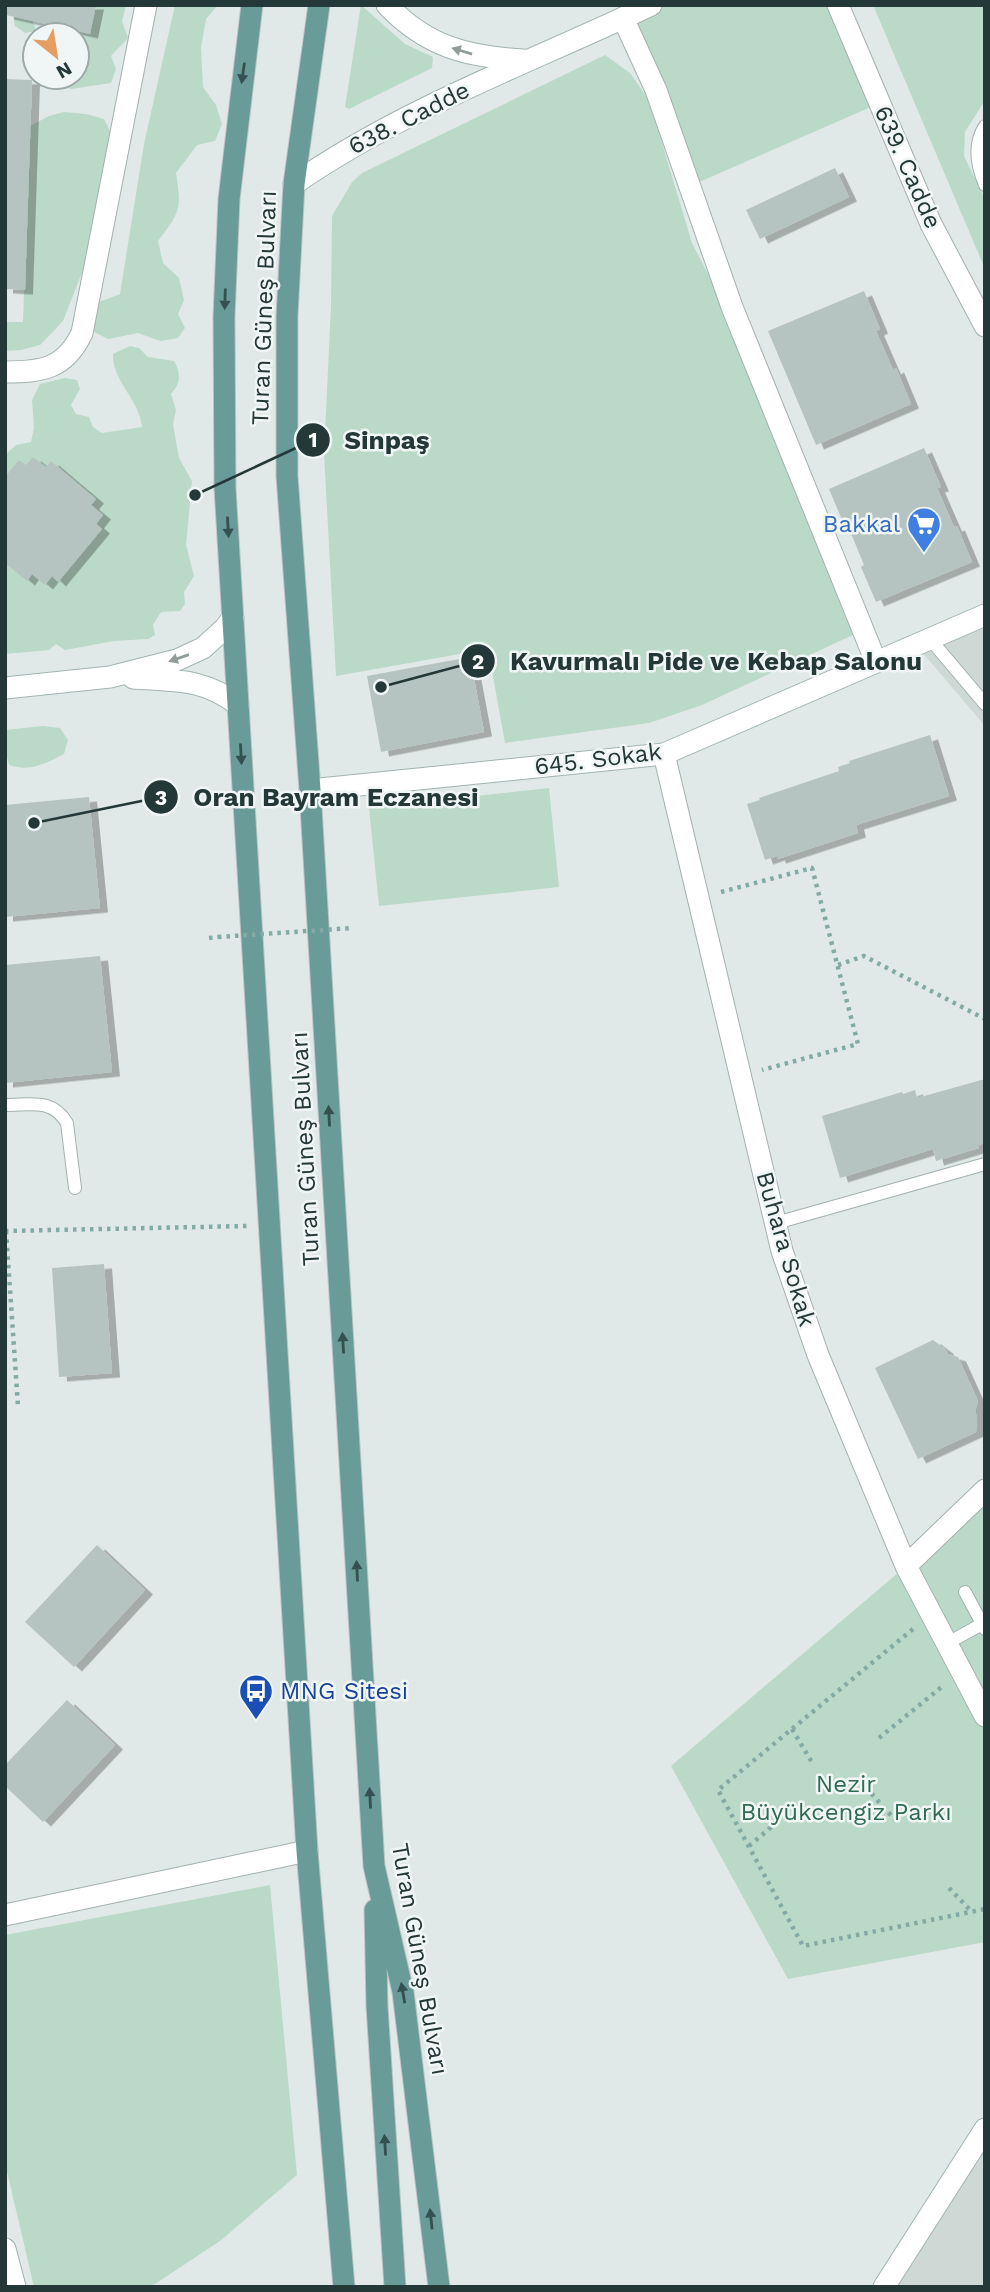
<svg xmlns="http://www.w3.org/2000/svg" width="990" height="2292" viewBox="0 0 990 2292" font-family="'Work Sans',sans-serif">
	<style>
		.built { fill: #ced9d6 }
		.green { fill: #bbd9c9 }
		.building { fill: #b6c4c1; filter: url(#shadow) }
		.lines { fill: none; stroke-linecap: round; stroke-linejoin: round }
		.lane-casing { stroke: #a4b0af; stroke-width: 14 }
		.street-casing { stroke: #a4b0af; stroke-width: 23 }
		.secondary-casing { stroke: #a1b4b1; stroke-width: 23 }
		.primary-casing { stroke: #bdc3c3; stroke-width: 23 }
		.path { stroke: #84aaa6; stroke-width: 4.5; stroke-dasharray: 3.5 5; stroke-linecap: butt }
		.lane { stroke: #fff; stroke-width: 12 }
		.street { stroke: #fff; stroke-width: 21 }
		.secondary { stroke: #fff; stroke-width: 21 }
		.primary { stroke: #699b98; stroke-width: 21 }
		.path-bridge { stroke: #84aaa6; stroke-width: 4.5; stroke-dasharray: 3.5 5; stroke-linecap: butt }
		.oneway { fill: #919c9b }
		.oneway2 { fill: #34514f }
		.labels { text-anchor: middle; stroke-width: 5; stroke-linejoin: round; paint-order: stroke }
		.street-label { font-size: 24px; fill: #233837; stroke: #f0f6f5 }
		.shop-label { font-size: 24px; fill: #366cbe; stroke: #f0f6f5; text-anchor: end }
		.transit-label { font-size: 24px; fill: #164399; stroke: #f0f6f5; text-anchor: start }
		.park-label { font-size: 24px; fill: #316b53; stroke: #f0f6f5 }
		.leader { fill: none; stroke: #233837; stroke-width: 2.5 }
		.callout-dot { fill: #233837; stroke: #f0f6f5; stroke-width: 2.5 }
		.mark-label { font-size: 21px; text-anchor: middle; font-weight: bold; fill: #fff }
		.callout-label { font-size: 26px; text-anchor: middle; font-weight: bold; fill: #233837; stroke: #f0f6f5; stroke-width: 5; stroke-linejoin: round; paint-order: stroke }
	</style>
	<defs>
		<filter id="shadow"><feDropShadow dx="8" dy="4.5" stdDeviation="0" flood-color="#0004"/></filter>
	</defs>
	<rect width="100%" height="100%" fill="#e0e9e7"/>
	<!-- built -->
	<path class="built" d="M 985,615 L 985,726 L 916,645 Z
		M 985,2129 L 985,2287 L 884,2287 Z"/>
	<!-- green -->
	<path class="green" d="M 11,5 L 126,5 L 122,21 L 128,38 L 111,56 L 116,69 L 111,83 L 71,89 L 56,82 L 54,77 L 77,77 L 77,35 L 62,35 L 68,29 L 33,21 L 36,31 L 25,33 L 15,26 Z
		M 175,5 L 218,5 L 206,19 L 201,48 L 203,87 L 216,105 L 222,124 L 215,141 L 197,145 L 176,173 C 182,209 180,212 158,241 L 163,263 L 179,278 L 184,300 L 178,314 L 185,328 L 178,338 L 160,341 L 138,333 L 108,339 L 94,332 L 96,303 L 120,294 L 144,144 Z
		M 361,5 L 405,44 L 433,57 L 432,68 L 349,109 L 345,107 Z
		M 651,5 L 838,5 L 880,103 L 690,186 L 623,18 Z
		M 873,5 L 985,5 L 985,100 L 965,132 L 964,156 L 985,199 L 985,269 Z
		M 605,55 L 630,73 L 649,100 L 692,243 L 725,307 L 857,633 L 702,705 L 649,723 L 505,743 L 488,649 L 336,676 L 324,453 L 331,306 L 332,216 L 352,182 L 362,173 Z
		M 64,112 L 86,114 L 104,119 L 111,133 L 87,260 L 63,321 L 40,345 L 21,350 L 5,351 L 5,322 L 23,322 L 30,126 L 49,116 Z
		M 130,346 L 139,348 L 148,357 L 174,361 C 181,373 181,383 171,394 L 176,410 L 173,424 L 179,458 L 192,481 L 186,545 L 194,576 L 184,592 L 185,604 L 180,611 L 161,612 L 153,625 L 155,635 L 148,639 L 114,641 L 65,650 L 56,644 L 49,650 L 5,654 L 5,455 L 16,445 L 31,442 L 34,428 L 32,400 L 40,384 L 65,378 L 77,380 L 80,389 L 71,405 L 76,414 L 89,417 L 93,427 L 102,433 L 142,427 C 140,400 112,381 113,354 Z
		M 43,726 L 60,728 L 68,740 L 64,754 C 45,764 30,772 9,765 L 5,749 L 5,730 Z
		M 549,788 L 559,887 L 379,906 L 369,808 Z
		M 985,1490 L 985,1942 L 788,1979 L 671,1766 L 906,1566 Z
		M 270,1885 L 297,2175 L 220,2241 L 155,2284 L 148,2287 L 34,2287 L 5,2163 L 5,1935 Z"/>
	<!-- building -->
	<path class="building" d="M 7,5 L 96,5 L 90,34 L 6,15 Z
		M 5,79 L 32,80 L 25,290 L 5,289 Z
		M 835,168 L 849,197 L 760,239 L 746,210 Z
		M 864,291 L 880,329 L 876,331 L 893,370 L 896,368 L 911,404 L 816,445 L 768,331 Z
		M 924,448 L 941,487 L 937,488 L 954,527 L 957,526 L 972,562 L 876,602 L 861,567 L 864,565 L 848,526 L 845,527 L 829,489 Z
		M 33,457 L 46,467 L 51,461 L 96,499 L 91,505 L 103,515 L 96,524 L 102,529 L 58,582 L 52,576 L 45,585 L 32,574 L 27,581 L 5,563 L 5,477 L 19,460 L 26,465 Z
		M 470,657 L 484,732 L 381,752 L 367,676 Z
		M 930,735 L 949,796 L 856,825 L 858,833 L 778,859 L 777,856 L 765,860 L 747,804 L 760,800 L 759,798 L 839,771 L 838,767 L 850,763 L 849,761 Z
		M 89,797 L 100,908 L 5,917 L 5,805 Z
		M 100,956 L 112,1072 L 5,1083 L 5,965 Z
		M 985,1079 L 985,1143 L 978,1145 L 979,1148 L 936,1161 L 933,1149 L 840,1178 L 822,1116 L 902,1092 L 903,1094 L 915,1090 L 917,1098 Z
		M 104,1264 L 112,1373 L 59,1377 L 52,1268 Z
		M 933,1340 L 945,1349 L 948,1354 L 958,1357 L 978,1401 L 975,1412 L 977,1416 L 976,1432 L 918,1459 L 875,1368 Z
		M 97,1545 L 145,1590 L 74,1667 L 25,1622 Z
		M 67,1700 L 115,1745 L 43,1822 L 5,1786 L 5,1765 Z"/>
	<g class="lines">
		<!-- lane casing -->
		<g class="lane-casing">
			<path id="lane" d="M 985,126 C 973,144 977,166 985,185
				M 930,639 L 985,704
				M 5,1105 C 31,1105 52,1098 67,1123 L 75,1188
				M 776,1223 L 985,1164
				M 965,1592 L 985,1629
				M 946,1644 L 982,1624"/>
		</g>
		<!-- street casing -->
		<g class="street-casing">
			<path id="street" d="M 838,5 L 931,224 L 985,326
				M 623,18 L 656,90 L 732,307 L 876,662
				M 5,372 C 42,372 65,369 82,333 L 146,5
				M 664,754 L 782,1251 L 818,1355 L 906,1566 L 985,1716
				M 906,1566 L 985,1490
				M 5,1915 L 307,1851
				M 5,2249 L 15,2287"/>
		</g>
		<!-- secondary casing -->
		<g class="secondary-casing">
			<path id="secondary" d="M 387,5 C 427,47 468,57 524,60
				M 294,184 C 404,108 531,62 651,5
				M 133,678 C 174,681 204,678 238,705
				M 5,688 L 110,677 L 177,660 L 203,648 L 224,629 L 233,618
				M 310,790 L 664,754 L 985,615
				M 884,2287 L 985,2129"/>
		</g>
		<!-- primary casing -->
		<g class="primary-casing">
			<path id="primary" d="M 252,5 L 229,199 L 224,317 L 225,488 L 307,1851 L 344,2287
				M 319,5 L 294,184 L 287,316 L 287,476 L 310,790 L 374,1866 L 403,1992 L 439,2287
				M 375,1910 L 377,2006 L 395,2287"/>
		</g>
		<!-- path -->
		<path class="path" d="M 721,892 L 812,868 L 858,1044 L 762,1070
			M 209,938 L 218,937
			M 838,965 L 864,956 L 985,1019
			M 5,1231 L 247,1226
			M 6,1231 L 18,1406
			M 913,1629 L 718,1790 L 803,1946 L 985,1909
			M 792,1729 L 813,1764
			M 879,1738 L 944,1685
			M 860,1781 L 897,1822
			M 749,1846 L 776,1823
			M 949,1888 L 972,1912"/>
		<!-- lane -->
		<use href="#lane" class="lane"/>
		<!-- street -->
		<use href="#street" class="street"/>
		<!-- secondary -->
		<use href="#secondary" class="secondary"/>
		<!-- primary -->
		<use href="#primary" class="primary"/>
		<!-- path-bridge -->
		<path class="path-bridge" d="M 218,937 L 353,928"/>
	</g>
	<!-- one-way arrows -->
	<defs><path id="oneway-solid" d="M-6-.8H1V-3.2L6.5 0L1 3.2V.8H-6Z" transform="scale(1.75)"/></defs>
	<g class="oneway">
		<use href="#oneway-solid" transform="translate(462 51) rotate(-163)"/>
		<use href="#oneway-solid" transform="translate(179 658) rotate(161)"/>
	</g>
	<g class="oneway2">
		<use href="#oneway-solid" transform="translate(243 73) rotate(98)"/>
		<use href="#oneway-solid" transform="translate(225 299) rotate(92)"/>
		<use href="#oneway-solid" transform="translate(228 527) rotate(87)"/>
		<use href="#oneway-solid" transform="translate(241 754) rotate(87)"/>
		<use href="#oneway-solid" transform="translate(329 1116) rotate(-93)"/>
		<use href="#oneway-solid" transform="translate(343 1343) rotate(-93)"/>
		<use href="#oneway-solid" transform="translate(357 1571) rotate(-93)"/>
		<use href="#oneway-solid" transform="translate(370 1798) rotate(-93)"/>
		<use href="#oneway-solid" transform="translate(403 1993) rotate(-100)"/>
		<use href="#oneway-solid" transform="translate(385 2145) rotate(-93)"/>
		<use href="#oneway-solid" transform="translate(431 2219) rotate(-96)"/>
	</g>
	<!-- icons -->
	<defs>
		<g id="supermarket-pin" transform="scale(1.75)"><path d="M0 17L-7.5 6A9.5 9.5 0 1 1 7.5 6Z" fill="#3f7fe0" stroke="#f0f6f5"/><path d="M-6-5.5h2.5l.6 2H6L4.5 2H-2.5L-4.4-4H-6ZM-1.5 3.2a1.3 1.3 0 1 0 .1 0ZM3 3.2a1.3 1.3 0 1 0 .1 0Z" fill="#fff"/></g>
		<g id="bus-pin" transform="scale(1.75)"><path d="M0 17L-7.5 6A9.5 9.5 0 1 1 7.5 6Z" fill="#1a4fb4" stroke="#f0f6f5"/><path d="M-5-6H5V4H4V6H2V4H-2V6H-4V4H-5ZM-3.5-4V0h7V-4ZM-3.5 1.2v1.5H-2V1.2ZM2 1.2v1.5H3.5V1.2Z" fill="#fff"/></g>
	</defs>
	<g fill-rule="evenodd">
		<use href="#supermarket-pin" x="924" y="524"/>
		<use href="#bus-pin" x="256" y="1691"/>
	</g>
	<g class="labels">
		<!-- street labels -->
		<g class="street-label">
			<text transform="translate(409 118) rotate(-27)" y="8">638. Cadde</text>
			<text transform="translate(908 167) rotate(66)" y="8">639. Cadde</text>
			<text transform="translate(264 308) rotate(-88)" y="8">Turan Güneş Bulvarı</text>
			<text transform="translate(598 759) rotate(-7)" y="8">645. Sokak</text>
			<text transform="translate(305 1149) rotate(-93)" y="8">Turan Güneş Bulvarı</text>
			<text transform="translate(786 1249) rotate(74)" y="8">Buhara Sokak</text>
			<text transform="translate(420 1959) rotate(80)" y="8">Turan Güneş Bulvarı</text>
		</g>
		<!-- shop labels -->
		<g class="shop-label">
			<text x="900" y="532">Bakkal</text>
		</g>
		<!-- transit labels -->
		<g class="transit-label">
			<text x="280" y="1699">MNG Sitesi</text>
		</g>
		<!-- park labels -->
		<g class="park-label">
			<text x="846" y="1792">Nezir<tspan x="846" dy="28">Büyükcengiz Parkı</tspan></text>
		</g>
	</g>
	<!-- callouts -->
	<path class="leader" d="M195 495L313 440M381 687L478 661M34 823L161 797"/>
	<g class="callout-dot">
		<circle cx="195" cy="495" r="7"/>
		<circle cx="381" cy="687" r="7"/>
		<circle cx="34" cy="823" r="7"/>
		<circle cx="313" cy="440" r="18"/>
		<circle cx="478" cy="661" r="18"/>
		<circle cx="161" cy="797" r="18"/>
	</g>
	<g class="mark-label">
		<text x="313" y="447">1</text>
		<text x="478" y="669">2</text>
		<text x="161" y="805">3</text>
	</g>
	<g class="callout-label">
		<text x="387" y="449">Sinpaş</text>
		<text x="716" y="670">Kavurmalı Pide ve Kebap Salonu</text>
		<text x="336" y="806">Oran Bayram Eczanesi</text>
	</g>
	<!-- border -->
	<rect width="990" height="2292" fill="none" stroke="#233837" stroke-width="14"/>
	<!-- north arrow -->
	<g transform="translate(56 56) rotate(150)"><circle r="33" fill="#f0f6f5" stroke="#9eaaa9" stroke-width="2"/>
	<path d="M0-5L12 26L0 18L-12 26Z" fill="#e49e64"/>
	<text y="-10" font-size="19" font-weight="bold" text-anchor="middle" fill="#233837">N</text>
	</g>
</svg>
